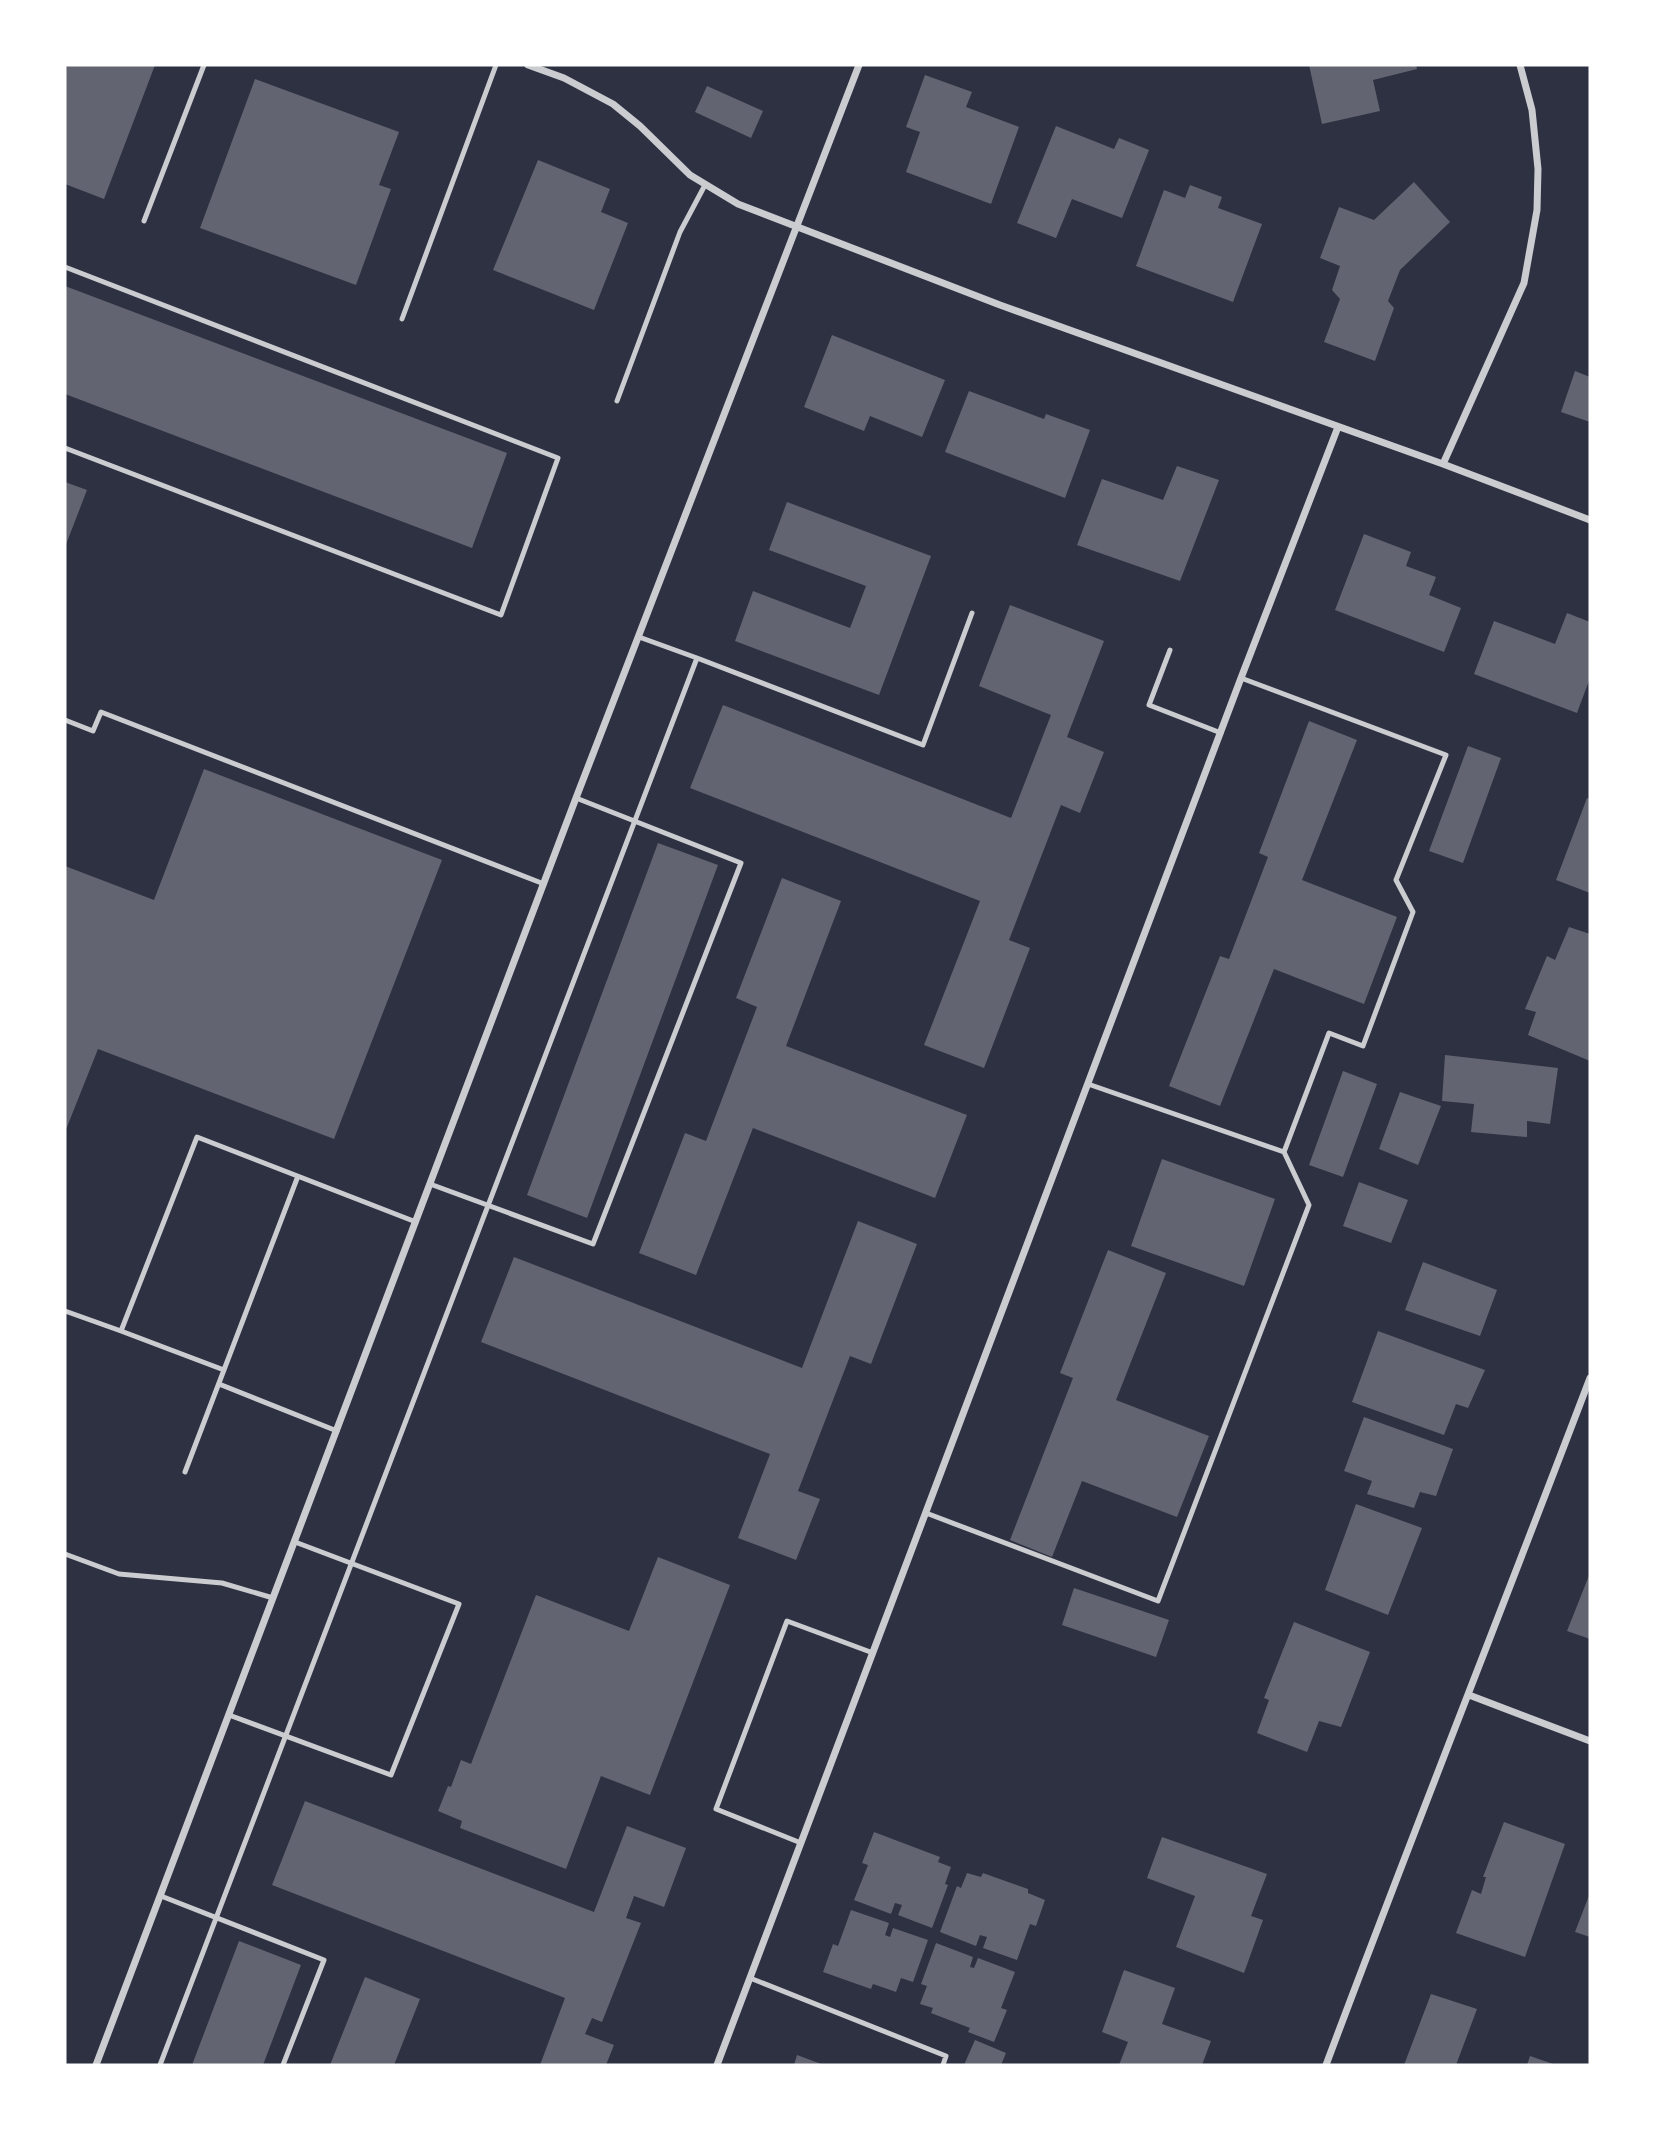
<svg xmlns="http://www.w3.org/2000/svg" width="1655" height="2130" viewBox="0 0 1655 2130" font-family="'DejaVu Sans',sans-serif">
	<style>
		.building { fill: #626471 }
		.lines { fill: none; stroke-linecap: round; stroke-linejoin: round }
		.service { stroke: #caccd0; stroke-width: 5 }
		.minor { stroke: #caccd0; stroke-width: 7 }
	</style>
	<rect width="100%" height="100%" fill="#2d3142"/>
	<!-- building -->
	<path class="building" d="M 67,65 L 155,65 L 104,199 L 65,184 L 65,70 Z
		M 1309,65 L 1416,65 L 1417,69 L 1373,80 L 1380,111 L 1322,124 Z
		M 925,75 L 972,92 L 966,107 L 1019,127 L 991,204 L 906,172 L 920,132 L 906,127 Z
		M 255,79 L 399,132 L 379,185 L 391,189 L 356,285 L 200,228 Z
		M 707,86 L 763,111 L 751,138 L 695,112 Z
		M 1056,126 L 1114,149 L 1119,138 L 1149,150 L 1122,218 L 1072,199 L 1056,238 L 1017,223 Z
		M 538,160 L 610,189 L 601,212 L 628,223 L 594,310 L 493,270 Z
		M 1414,182 L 1450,222 L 1400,270 L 1388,301 L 1394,308 L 1375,361 L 1324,342 L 1340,299 L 1332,290 L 1340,266 L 1320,258 L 1339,207 L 1374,220 Z
		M 1190,185 L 1222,197 L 1218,208 L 1262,224 L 1233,302 L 1136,266 L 1164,190 L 1185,198 Z
		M 65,286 L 507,453 L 472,548 L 65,394 Z
		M 832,335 L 945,380 L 922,437 L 870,416 L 864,431 L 804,407 Z
		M 1575,371 L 1590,377 L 1590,422 L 1561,412 Z
		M 969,391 L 1044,419 L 1046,414 L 1090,430 L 1065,498 L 945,452 Z
		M 1177,466 L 1219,480 L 1180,581 L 1077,545 L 1102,479 L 1163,500 Z
		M 65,482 L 87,490 L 65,547 Z
		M 787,502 L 931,556 L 879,695 L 735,641 L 753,591 L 850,628 L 866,586 L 769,550 Z
		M 1364,534 L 1411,552 L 1406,566 L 1436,577 L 1429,595 L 1461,608 L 1444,652 L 1335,610 Z
		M 1010,605 L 1104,641 L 1067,737 L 1104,752 L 1080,813 L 1061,805 L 1009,940 L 1030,948 L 984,1068 L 924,1045 L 980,901 L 690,788 L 723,705 L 1011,818 L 1051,715 L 979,686 Z
		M 1567,613 L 1590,622 L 1590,678 L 1577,713 L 1474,674 L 1494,621 L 1555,644 Z
		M 1309,721 L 1357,740 L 1302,880 L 1397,917 L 1364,1004 L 1274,969 L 1220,1106 L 1169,1086 L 1220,956 L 1229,959 L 1268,857 L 1259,853 Z
		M 1468,746 L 1501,758 L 1463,863 L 1429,851 Z
		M 204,769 L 442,860 L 334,1139 L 98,1049 L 65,1132 L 65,866 L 154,900 Z
		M 1587,798 L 1590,799 L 1590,893 L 1556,880 Z
		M 658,843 L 718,865 L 587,1218 L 527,1195 Z
		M 782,878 L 841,901 L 786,1046 L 967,1115 L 935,1198 L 753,1128 L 696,1275 L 639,1253 L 685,1133 L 706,1141 L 757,1007 L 736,998 Z
		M 1569,927 L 1590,934 L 1590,1061 L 1528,1035 L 1536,1012 L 1525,1009 L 1547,956 L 1555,960 Z
		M 1445,1055 L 1558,1068 L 1550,1124 L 1527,1121 L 1527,1137 L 1471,1132 L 1474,1104 L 1442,1101 Z
		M 1343,1071 L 1377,1084 L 1343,1177 L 1309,1165 Z
		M 1400,1092 L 1441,1106 L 1418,1165 L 1379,1149 Z
		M 1162,1159 L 1275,1199 L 1244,1286 L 1131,1246 Z
		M 1359,1182 L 1408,1200 L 1391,1243 L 1343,1226 Z
		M 858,1221 L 917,1244 L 871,1364 L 850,1356 L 798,1491 L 820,1499 L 796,1560 L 738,1538 L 770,1454 L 481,1342 L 514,1257 L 802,1368 Z
		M 1108,1250 L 1166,1273 L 1116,1400 L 1209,1436 L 1177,1517 L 1082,1481 L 1052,1557 L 1010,1540 L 1073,1378 L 1060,1373 Z
		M 1423,1262 L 1497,1290 L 1480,1336 L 1405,1310 Z
		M 1378,1331 L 1485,1370 L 1468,1408 L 1456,1404 L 1444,1435 L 1352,1402 Z
		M 1364,1417 L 1453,1449 L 1436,1496 L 1420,1492 L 1414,1508 L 1367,1494 L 1372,1481 L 1344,1471 Z
		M 1356,1504 L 1422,1528 L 1388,1615 L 1325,1590 Z
		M 658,1557 L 730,1585 L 650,1795 L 601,1776 L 566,1869 L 460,1828 L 462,1821 L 438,1811 L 448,1786 L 451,1787 L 461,1760 L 471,1764 L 536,1595 L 629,1631 Z
		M 1590,1573 L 1590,1639 L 1567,1631 Z
		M 1074,1588 L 1169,1620 L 1156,1657 L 1062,1625 Z
		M 1294,1622 L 1370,1652 L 1341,1727 L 1319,1721 L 1307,1752 L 1257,1733 L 1269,1700 L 1264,1698 Z
		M 305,1801 L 594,1912 L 627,1826 L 686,1848 L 664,1907 L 634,1896 L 626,1918 L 641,1923 L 602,2022 L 592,2018 L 585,2034 L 614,2045 L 606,2065 L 540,2065 L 565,1998 L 272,1885 Z
		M 1504,1822 L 1565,1844 L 1525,1957 L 1456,1933 L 1472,1890 L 1481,1894 L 1486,1877 L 1483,1877 Z
		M 874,1832 L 940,1857 L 938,1862 L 951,1867 L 945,1884 L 948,1885 L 932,1928 L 898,1915 L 902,1905 L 895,1903 L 891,1914 L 854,1900 L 868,1865 L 862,1863 Z
		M 1162,1837 L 1267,1874 L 1251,1916 L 1263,1920 L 1244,1973 L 1176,1947 L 1195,1896 L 1147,1878 Z
		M 967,1873 L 981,1877 L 983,1873 L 1028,1889 L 1028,1893 L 1045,1900 L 1036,1926 L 1030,1924 L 1017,1960 L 983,1948 L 987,1937 L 980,1935 L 976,1946 L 940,1932 L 957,1886 L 961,1888 Z
		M 1590,1893 L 1590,1937 L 1575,1932 Z
		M 851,1910 L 889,1923 L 885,1935 L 890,1937 L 893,1928 L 928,1940 L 913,1982 L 901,1978 L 896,1992 L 873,1984 L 871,1989 L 823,1972 L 833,1944 L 838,1946 Z
		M 239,1941 L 301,1965 L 263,2065 L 192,2065 Z
		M 936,1943 L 973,1957 L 970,1967 L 974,1968 L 978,1958 L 1015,1972 L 1001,2008 L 1007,2010 L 994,2042 L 968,2032 L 970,2028 L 931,2013 L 933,2008 L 920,2004 L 927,1986 L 921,1984 Z
		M 1124,1970 L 1175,1988 L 1162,2024 L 1211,2041 L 1202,2065 L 1119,2065 L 1128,2042 L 1102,2032 Z
		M 365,1977 L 420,1999 L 394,2065 L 330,2065 Z
		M 1431,1994 L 1477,2009 L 1456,2065 L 1404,2065 Z
		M 975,2040 L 1006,2053 L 1001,2065 L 964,2065 Z
		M 797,2055 L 824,2065 L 794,2065 Z
		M 1530,2056 L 1556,2065 L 1527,2065 Z"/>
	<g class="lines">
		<!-- service -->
		<path class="service" d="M 144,221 L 204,65
			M 65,267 L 558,458 L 501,615 L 65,448
			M 402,319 L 496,65
			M 617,401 L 680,232 L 705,185
			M 639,637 L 697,658
			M 1170,650 L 1149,705 L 1221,733
			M 65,720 L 93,731 L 101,712 L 544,884
			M 1088,1084 L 1284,1152
			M 430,1184 L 593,1244 L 741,863 L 576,798
			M 65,1311 L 121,1331 L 197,1137 L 416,1222
			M 121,1331 L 224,1370
			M 219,1384 L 337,1431
			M 185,1472 L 298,1176
			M 926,1513 L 1158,1601 L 1309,1205 L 1284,1152 L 1329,1033 L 1363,1046 L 1413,912 L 1396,880 L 1446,755 L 1241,678
			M 65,1554 L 119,1574 L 222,1583 L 273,1598
			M 229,1715 L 391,1775 L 459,1604 L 295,1542
			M 801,1843 L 716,1809 L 787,1621 L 873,1653
			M 161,1896 L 324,1960 L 283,2065
			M 750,1978 L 946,2056 L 943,2065
			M 160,2065 L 697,658 L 923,745 L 972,613"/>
		<!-- minor -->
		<path class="minor" d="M 528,65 L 564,78 L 613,104 L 640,126 L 690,175 L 738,204 L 1000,305 L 1443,464 L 1590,520
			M 1443,464 L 1524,283 L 1537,210 L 1538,169 L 1532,110 L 1520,65
			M 1469,1695 L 1590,1741
			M 96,2065 L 576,798 L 859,65
			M 717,2065 L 1241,678 L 1338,427
			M 1326,2065 C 1412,1835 1503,1607 1590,1378"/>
	</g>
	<!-- border -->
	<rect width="1655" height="2130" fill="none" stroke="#ffffff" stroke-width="133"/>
</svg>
